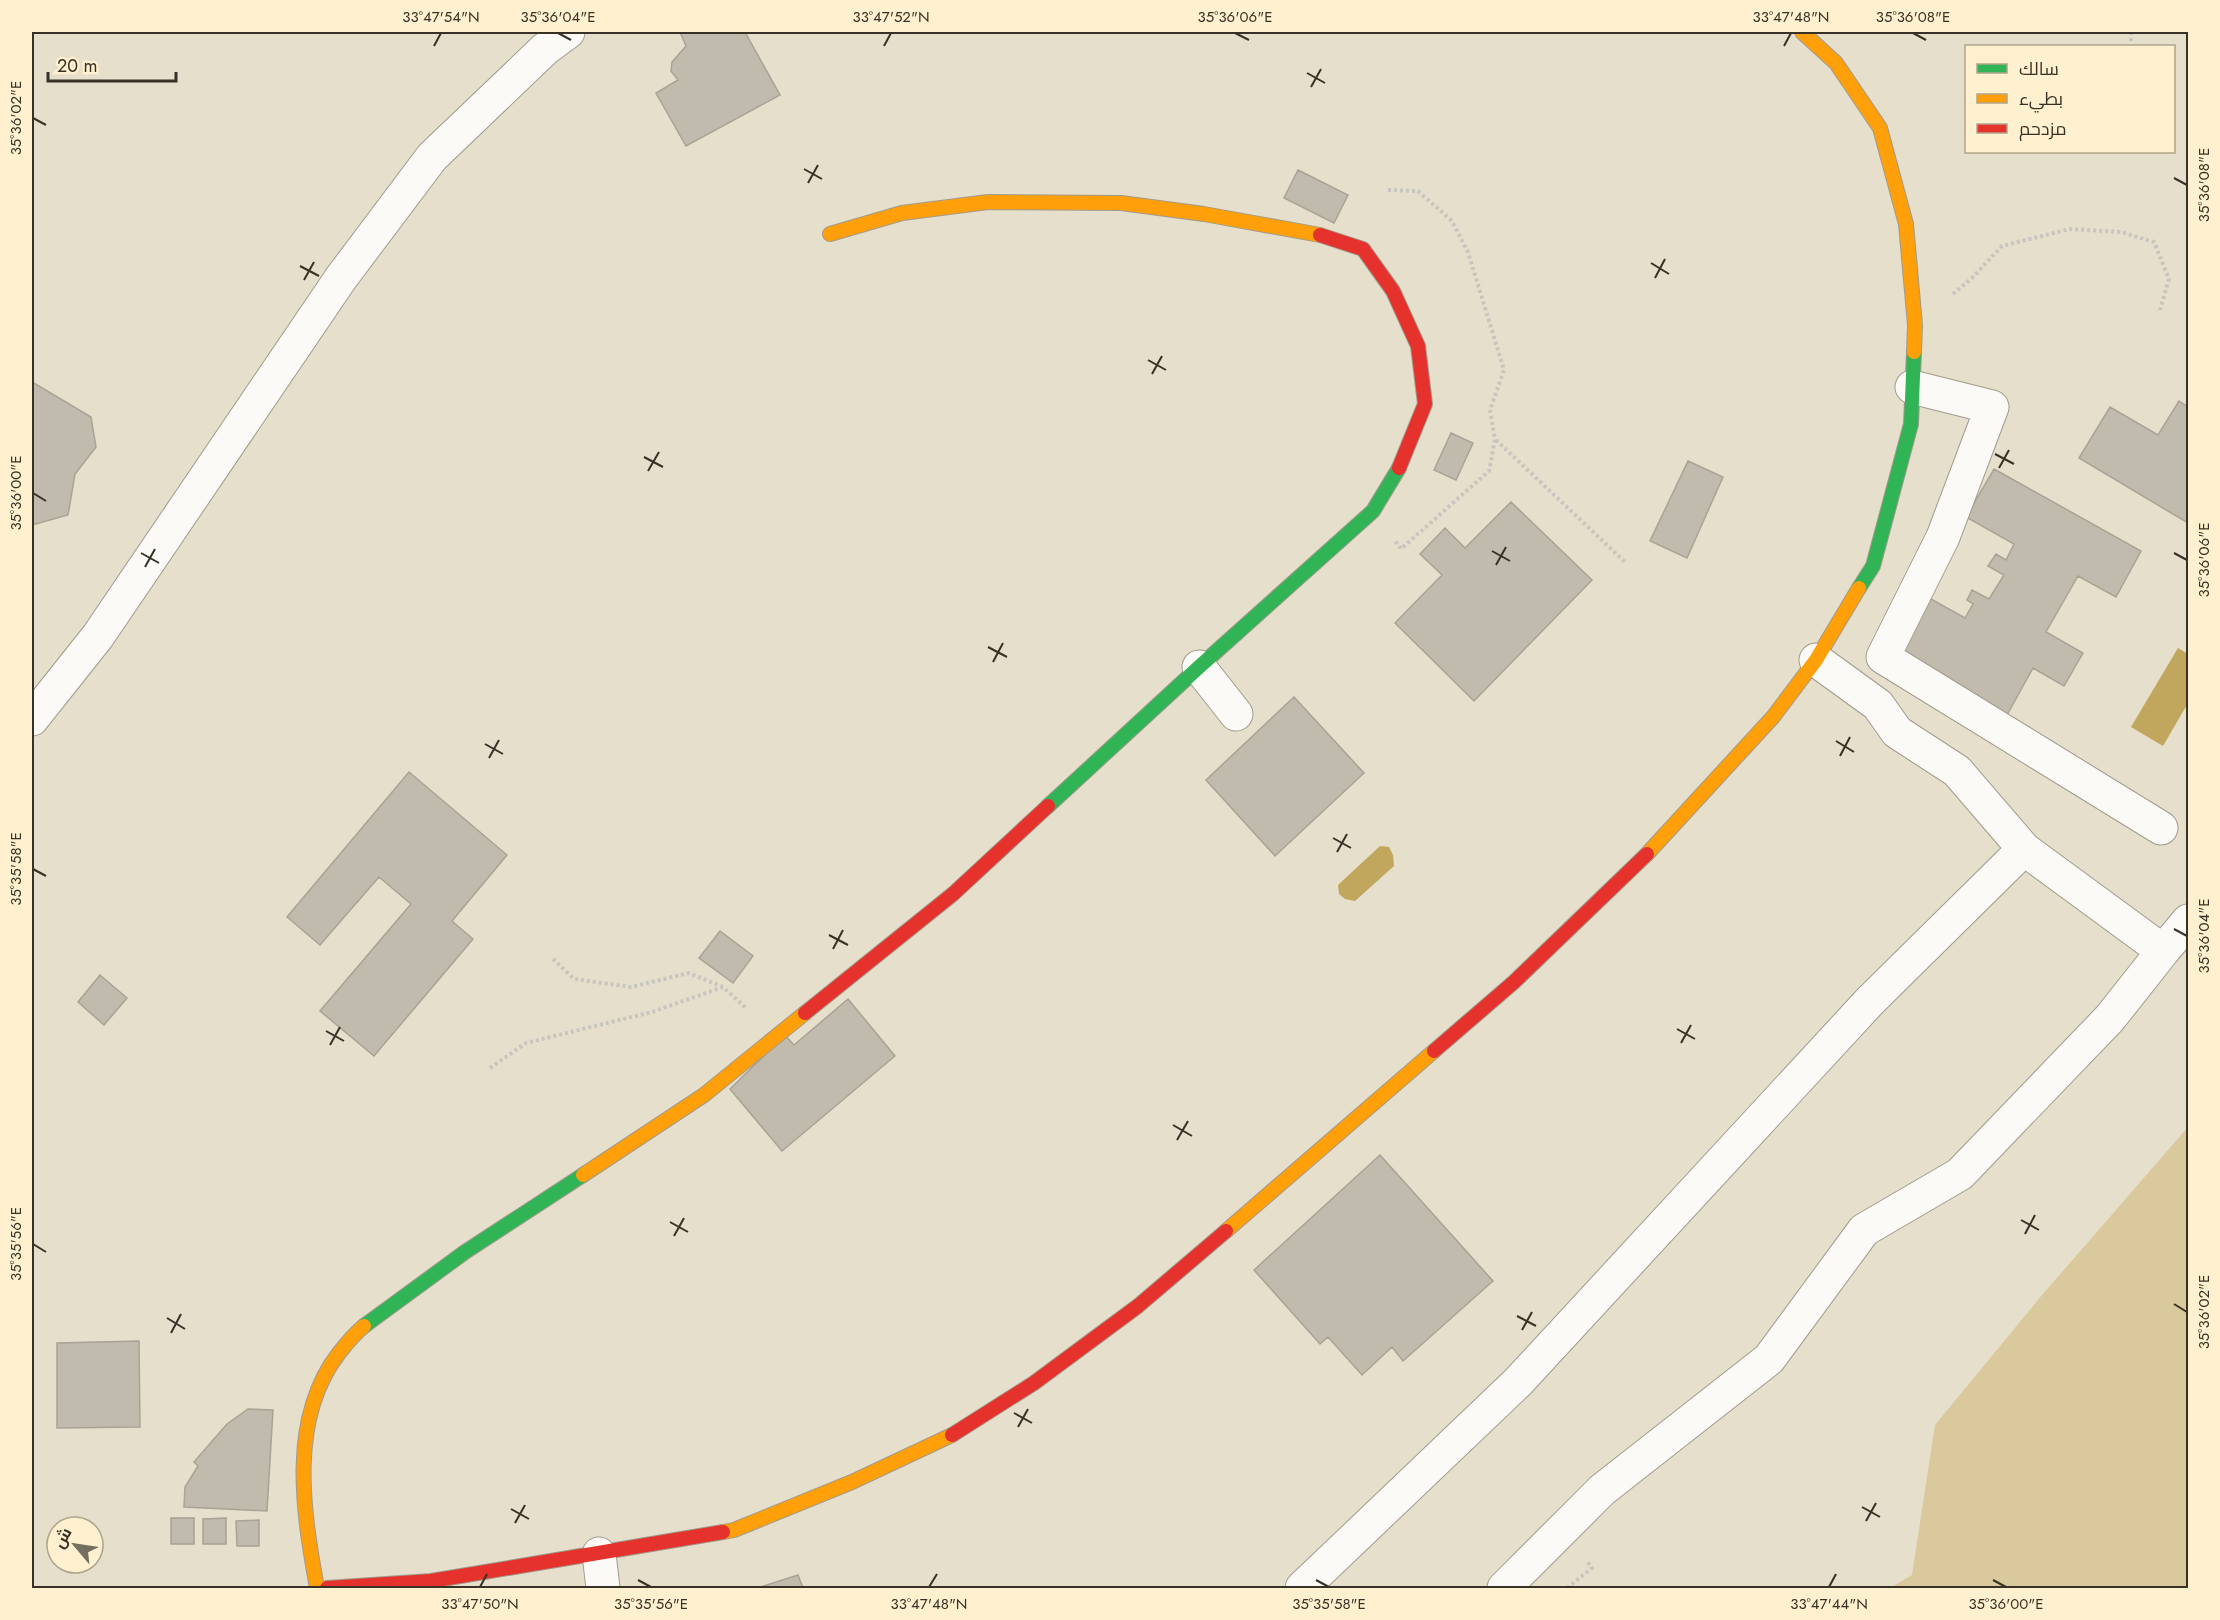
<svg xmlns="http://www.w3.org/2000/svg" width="2220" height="1620" viewBox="0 0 2220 1620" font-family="Jost,Cairo,sans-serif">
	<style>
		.green { fill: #dac99d }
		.water { fill: #c1a75d }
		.building { fill: #c1bbad; stroke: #a8a394; stroke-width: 1.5 }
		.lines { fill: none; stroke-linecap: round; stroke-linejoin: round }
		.street-casing { stroke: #a09b8d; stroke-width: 35 }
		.fast-casing { stroke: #a09b8d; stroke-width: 16 }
		.slow-casing { stroke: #a09b8d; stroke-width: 16 }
		.jam-casing { stroke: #a09b8d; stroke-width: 16 }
		.path { stroke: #c8c5be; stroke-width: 4; stroke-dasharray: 3 3; stroke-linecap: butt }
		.street { stroke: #fbfaf7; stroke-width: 33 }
		.fast { stroke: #30b455; stroke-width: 14 }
		.slow { stroke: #ff9f0a; stroke-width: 14 }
		.jam { stroke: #e5322d; stroke-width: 14 }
		.ticks { fill: none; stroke: #373225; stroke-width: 2 }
		.neatline { fill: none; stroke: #373225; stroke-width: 2 }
		.ticks-label { font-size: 15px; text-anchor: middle; fill: #373225 }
	</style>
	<rect width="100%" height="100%" fill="#e6dfcc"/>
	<!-- green -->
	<path class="green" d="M 2188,1127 L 2188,1588 L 1890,1588 L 1912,1575 L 1935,1425 L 2042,1295 Z"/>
	<!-- water -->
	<path class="water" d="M 2178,648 L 2188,654 L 2188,703 L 2163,746 L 2131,727 Z
		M 1380,846 L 1389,847 L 1393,855 L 1394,866 L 1355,901 L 1345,899 L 1339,894 L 1338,885 Z"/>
	<!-- building -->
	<path class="building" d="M 680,32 L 745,32 L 780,95 L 686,146 L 656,93 L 678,80 L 671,71 L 672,62 L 686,46 Z
		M 1298,170 L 1348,195 L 1334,223 L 1284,198 Z
		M 32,382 L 91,417 L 96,447 L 75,474 L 68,515 L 32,525 Z
		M 2179,401 L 2188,407 L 2188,523 L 2079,458 L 2110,407 L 2158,435 Z
		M 1451,433 L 1473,443 L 1456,480 L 1434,470 Z
		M 1688,461 L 1723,477 L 1687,558 L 1650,541 Z
		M 1994,469 L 2141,551 L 2116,597 L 2078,576 L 2046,632 L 2083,653 L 2064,686 L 2033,668 L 2007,715 L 1891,650 L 1922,594 L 1965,618 L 1973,604 L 1967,600 L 1972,590 L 1989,599 L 2004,575 L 1988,566 L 1996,554 L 2006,560 L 2014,544 L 1966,517 Z
		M 1511,502 L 1592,580 L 1474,701 L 1395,623 L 1442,575 L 1420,554 L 1445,528 L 1465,548 Z
		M 1294,697 L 1364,773 L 1275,856 L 1206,780 Z
		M 409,772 L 507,855 L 452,921 L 473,939 L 374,1056 L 320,1011 L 411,904 L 379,877 L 320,945 L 287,917 Z
		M 720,931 L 753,956 L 733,983 L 699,958 Z
		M 100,975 L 127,998 L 104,1025 L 78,1002 Z
		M 848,999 L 895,1056 L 782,1151 L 730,1089 L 785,1035 L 794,1045 Z
		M 1380,1155 L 1493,1281 L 1403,1361 L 1392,1347 L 1362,1375 L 1328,1337 L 1320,1344 L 1254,1270 Z
		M 139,1341 L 140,1427 L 57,1428 L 57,1343 Z
		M 248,1409 L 273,1410 L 267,1511 L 184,1507 L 185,1487 L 198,1466 L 194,1462 L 227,1424 Z
		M 171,1518 L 194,1518 L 194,1544 L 171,1544 Z
		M 226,1518 L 226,1544 L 203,1544 L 203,1519 Z
		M 259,1520 L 259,1546 L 237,1546 L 236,1521 Z
		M 798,1575 L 803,1588 L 757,1588 Z"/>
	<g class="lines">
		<!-- street casing -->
		<g class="street-casing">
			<path id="street" d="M 1912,387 L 1992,407 L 1943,537 L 1883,657 L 2161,828
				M 1199,667 L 1236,714
				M 32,719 L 98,636 L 341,278 L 432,157 L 545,49 L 568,32
				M 2163,951 L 2188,921
				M 599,1554 L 603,1588
				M 1302,1588 L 1518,1382 L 1870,1001 L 2024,849 L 1957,771 L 1897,732 L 1878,705 L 1816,660
				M 1504,1588 L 1602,1490 L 1769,1359 L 1864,1230 L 1960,1174 L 2110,1018 L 2163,951 L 2024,849"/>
		</g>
		<!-- fast casing -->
		<g class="fast-casing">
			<path id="fast" d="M 1859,588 L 1873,566 L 1911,424 L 1914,352
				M 1048,806 L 1199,667 L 1373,511 L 1399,468
				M 364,1326 L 465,1252 L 583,1175"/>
		</g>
		<!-- slow casing -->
		<g class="slow-casing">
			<path id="slow" d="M 1802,32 L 1836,63 L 1880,128 L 1906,224 L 1915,325 L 1914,352
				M 830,234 L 902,213 L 988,202 L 1121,203 L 1204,214 L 1320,235
				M 1647,854 L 1773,717 L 1816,660 L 1859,588
				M 583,1175 L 704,1095 L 805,1013
				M 1226,1231 L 1434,1051
				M 723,1532 L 734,1530 L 852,1482 L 952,1435
				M 317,1588 C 303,1511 288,1419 339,1353 C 347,1343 354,1334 364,1326"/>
		</g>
		<!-- jam casing -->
		<g class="jam-casing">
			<path id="jam" d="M 1320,235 L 1363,249 L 1393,291 L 1418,346 L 1425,404 L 1399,468
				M 805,1013 L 953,894 L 1048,806
				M 1434,1051 L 1514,982 L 1647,854
				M 952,1435 L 1034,1383 L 1138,1306 L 1226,1231
				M 327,1588 L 431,1581 L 723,1532"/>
		</g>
		<!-- path -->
		<path class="path" d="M 2131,32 L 2131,41
			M 1388,190 L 1418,191 L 1452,221 L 1468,252 L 1504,370 L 1490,410 L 1495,439 L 1489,471 L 1401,549 L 1395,541
			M 1953,294 L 1972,278 L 2002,246 L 2070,229 L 2121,232 L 2154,242 L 2169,279 L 2160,310
			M 1496,440 L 1626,563
			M 553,959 L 574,979 L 631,987 L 689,973 L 723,987
			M 490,1068 L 526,1043 L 652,1012 L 723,987 L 747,1009
			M 1567,1588 L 1592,1568 L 1587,1561"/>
		<!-- street -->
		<use href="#street" class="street"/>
		<!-- fast -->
		<use href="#fast" class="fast"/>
		<!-- slow -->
		<use href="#slow" class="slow"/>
		<!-- jam -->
		<use href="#jam" class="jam"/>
	</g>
	<!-- ticks -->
	<path class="ticks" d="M 558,33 L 571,40M 1235,33 L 1249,40M 1913,33 L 1926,40M 434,46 L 441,33M 884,46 L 891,33M 1784,46 L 1791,33M 1307,73 L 1325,83M 1311,87 L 1321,69M 33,118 L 46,125M 804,169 L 822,179M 2174,178 L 2187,185M 808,183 L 818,165M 1651,263 L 1669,274M 300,266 L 319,276M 1655,278 L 1665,259M 304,280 L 314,262M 1148,360 L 1166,370M 1152,374 L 1162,356M 1995,454 L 2014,464M 644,457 L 663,467M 1999,468 L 2009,450M 648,471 L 659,452M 33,493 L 46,501M 1492,551 L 1510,561M 141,553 L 159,563M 2174,553 L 2187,560M 1496,565 L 1506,547M 145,567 L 155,549M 988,647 L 1007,657M 993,662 L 1003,643M 1836,741 L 1854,752M 485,744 L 503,754M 1840,756 L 1850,737M 489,758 L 499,740M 1333,838 L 1351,848M 1337,852 L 1347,834M 33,869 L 46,876M 2174,929 L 2187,936M 829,935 L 848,945M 833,949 L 843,930M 1677,1029 L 1695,1039M 326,1031 L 344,1041M 1681,1043 L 1691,1025M 330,1045 L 340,1027M 1173,1125 L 1192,1136M 1177,1140 L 1188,1121M 2021,1220 L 2039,1230M 670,1222 L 688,1232M 2025,1234 L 2035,1215M 674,1236 L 684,1218M 33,1244 L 46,1252M 2174,1304 L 2187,1312M 1517,1316 L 1536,1326M 167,1318 L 185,1329M 1522,1330 L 1532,1312M 171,1333 L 181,1314M 1014,1413 L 1032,1423M 1018,1427 L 1028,1409M 1862,1507 L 1880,1517M 511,1509 L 529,1519M 1866,1521 L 1876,1503M 515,1523 L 525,1505M 638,1580 L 651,1587M 1316,1580 L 1329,1587M 1993,1580 L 2006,1587M 480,1587 L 487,1574M 929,1587 L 937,1574M 1829,1587 L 1836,1574"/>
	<!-- border -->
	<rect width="2220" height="1620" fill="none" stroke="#fff1cf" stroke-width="66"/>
	<!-- legend -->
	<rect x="1965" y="45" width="210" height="108" fill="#fff1cf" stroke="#afa58b" stroke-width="1.5"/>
	<rect x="1977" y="64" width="30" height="9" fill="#30b455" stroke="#afa58b" stroke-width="1.5"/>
	<text x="2019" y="75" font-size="18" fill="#373225">سالك</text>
	<rect x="1977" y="94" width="30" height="9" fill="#ff9f0a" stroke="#afa58b" stroke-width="1.5"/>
	<text x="2019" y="105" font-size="18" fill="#373225">بطيء</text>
	<rect x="1977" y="124" width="30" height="9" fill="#e5322d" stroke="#afa58b" stroke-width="1.5"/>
	<text x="2019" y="135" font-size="18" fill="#373225">مزدحم</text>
	<!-- north arrow -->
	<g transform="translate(75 1545) rotate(299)"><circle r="28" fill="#fff1cf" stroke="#afa58b" stroke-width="1.5"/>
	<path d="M0-4.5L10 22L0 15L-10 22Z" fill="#746f5f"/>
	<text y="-9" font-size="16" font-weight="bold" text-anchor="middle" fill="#373225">ش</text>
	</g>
	<!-- scale -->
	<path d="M48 72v9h128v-9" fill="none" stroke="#373225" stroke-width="3"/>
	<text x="57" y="72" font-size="18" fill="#373225" stroke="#fff1cf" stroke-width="4.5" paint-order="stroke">20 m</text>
	<rect x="33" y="33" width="2154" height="1554" class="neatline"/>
	<g class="ticks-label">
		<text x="441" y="22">33°47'54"N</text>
		<text x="558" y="22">35°36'04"E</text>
		<text x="891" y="22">33°47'52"N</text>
		<text x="1235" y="22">35°36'06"E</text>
		<text x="1791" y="22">33°47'48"N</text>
		<text x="1913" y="22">35°36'08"E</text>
		<text transform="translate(16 118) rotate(-90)" y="5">35°36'02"E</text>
		<text transform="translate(2204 185) rotate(-90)" y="5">35°36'08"E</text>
		<text transform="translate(16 493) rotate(-90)" y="5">35°36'00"E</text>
		<text transform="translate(2204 560) rotate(-90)" y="5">35°36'06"E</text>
		<text transform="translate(16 869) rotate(-90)" y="5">35°35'58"E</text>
		<text transform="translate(2204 936) rotate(-90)" y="5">35°36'04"E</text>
		<text transform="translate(16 1244) rotate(-90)" y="5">35°35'56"E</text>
		<text transform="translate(2204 1312) rotate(-90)" y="5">35°36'02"E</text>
		<text x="480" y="1609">33°47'50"N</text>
		<text x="651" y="1609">35°35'56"E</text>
		<text x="929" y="1609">33°47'48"N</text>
		<text x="1329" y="1609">35°35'58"E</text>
		<text x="1829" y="1609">33°47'44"N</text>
		<text x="2006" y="1609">35°36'00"E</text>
	</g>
</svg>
